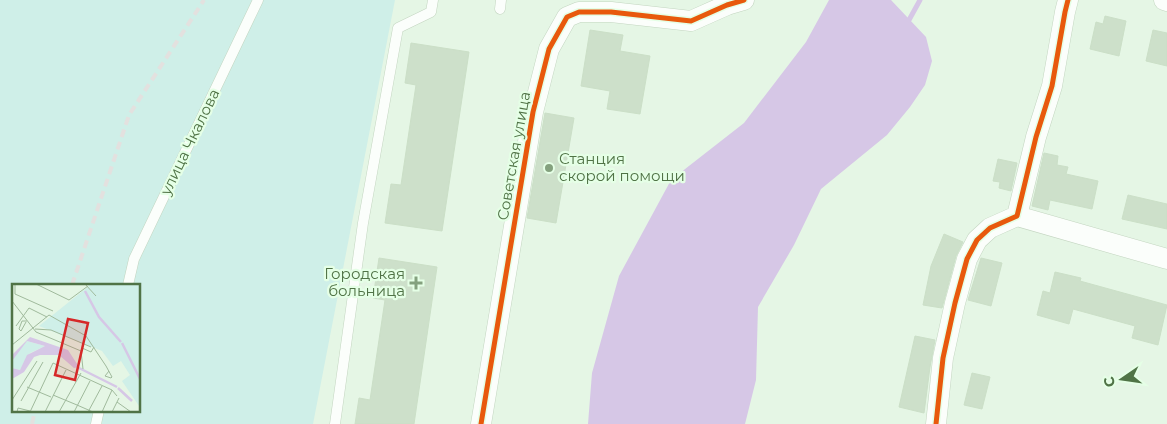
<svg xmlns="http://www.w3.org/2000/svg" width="1167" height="424" viewBox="0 0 1167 424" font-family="Montserrat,sans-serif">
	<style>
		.green { fill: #cfefe8; fill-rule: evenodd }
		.water { fill: #d6c7e6 }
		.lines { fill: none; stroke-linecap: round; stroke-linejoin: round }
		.stream { stroke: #d6c7e6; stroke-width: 5 }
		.building { fill: #cde0ca; stroke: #cbdfc7 }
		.service-casing { stroke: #c3d5c0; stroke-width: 11 }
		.minor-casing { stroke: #c3d5c0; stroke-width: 21 }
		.service { stroke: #fbfefb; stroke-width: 10 }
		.minor { stroke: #fbfefb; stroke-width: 20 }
		.rail { stroke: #e3e1df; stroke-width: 4; stroke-dasharray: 8 5; stroke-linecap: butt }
		.cycleway-casing { stroke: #e5ffe6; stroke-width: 8 }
		.cycleway { stroke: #e8590c; stroke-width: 5 }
		.poi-dot { fill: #84a17e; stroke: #e5ffe6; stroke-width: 2 }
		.labels { text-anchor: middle; stroke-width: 4.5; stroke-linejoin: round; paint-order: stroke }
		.street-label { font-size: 15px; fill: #507346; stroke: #e5ffe6 }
		.poi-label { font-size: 15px; fill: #507346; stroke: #e5ffe6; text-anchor: start }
		.inset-river { fill: none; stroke: #d6c7e6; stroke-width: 2.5 }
		.inset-road { fill: none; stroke: #a0ba9c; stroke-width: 1 }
		.view { fill: #d62828; fill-opacity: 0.15; stroke: #d62828; stroke-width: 2.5 }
		.inset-edge { fill: none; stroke: #507346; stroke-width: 2.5 }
	</style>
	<rect width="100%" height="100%" fill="#e5f6e5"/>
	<!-- green -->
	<path class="green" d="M 0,0 L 395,0 L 313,424 L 0,424 ZM 14,285 L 139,285 L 139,410 L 14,410 Z"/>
	<!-- water -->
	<path class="water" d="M 829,0 L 891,0 L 926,37 L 932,61 L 925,85 L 910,107 L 887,135 L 821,189 L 794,245 L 758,307 L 756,380 L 745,424 L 588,424 L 592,373 L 619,276 L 671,180 L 744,123 L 806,42 Z"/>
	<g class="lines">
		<!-- stream -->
		<path class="stream" d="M 909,20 L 920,0"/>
	</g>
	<!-- building -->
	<path class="building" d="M 1105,16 L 1126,21 L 1119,56 L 1090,49 L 1096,22 L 1103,24 Z
		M 590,30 L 623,35 L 620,51 L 650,56 L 640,114 L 607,109 L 610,91 L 581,86 Z
		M 1153,30 L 1167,33 L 1167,66 L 1146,61 Z
		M 411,43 L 469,52 L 442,231 L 385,223 L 391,184 L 401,185 L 416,85 L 405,83 Z
		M 545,113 L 574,118 L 556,223 L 527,218 Z
		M 1044,153 L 1058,156 L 1057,165 L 1068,167 L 1066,174 L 1098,181 L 1092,209 L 1050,200 L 1048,210 L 1032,206 Z
		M 998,159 L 1017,163 L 1011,191 L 999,188 L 1000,182 L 993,181 Z
		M 1128,195 L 1167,204 L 1167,229 L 1122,219 Z
		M 944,234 L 963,242 L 956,256 L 942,308 L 923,305 L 931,266 Z
		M 379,258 L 437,267 L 414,424 L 355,424 L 359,398 L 370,400 L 385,300 L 373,298 Z
		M 981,258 L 1002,263 L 991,306 L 968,300 Z
		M 1055,272 L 1081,278 L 1080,281 L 1167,305 L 1158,345 L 1132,338 L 1135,326 L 1073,309 L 1069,324 L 1037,315 L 1043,291 L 1050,293 Z
		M 915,336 L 935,340 L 930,367 L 924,413 L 899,407 Z
		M 972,373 L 990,377 L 982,409 L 964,405 Z"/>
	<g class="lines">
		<!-- service casing -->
		<g class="service-casing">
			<path id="service" d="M 500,9 L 501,0
				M 128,285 L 134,259 L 258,0
				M 96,424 L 99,410
				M 335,424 L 363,223 L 398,28 L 431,12 L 433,0"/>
		</g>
		<!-- minor casing -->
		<g class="minor-casing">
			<path id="minor" d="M 1164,0 L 1167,1
				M 1017,216 L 1167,259
				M 481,424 L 533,112 L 549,49 L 567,17 L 579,12 L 611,12 L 691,21 L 727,5 L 744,0
				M 936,424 L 943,358 L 955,303 L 967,259 L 977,240 L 990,228 L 1017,216 L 1036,137 L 1052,86 L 1065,12 L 1068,0"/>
		</g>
		<!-- service -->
		<use href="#service" class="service"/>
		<!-- minor -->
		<use href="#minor" class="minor"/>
		<!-- rail -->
		<path class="rail" d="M 72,285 L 129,115 L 204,0
			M 32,424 L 35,410"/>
		<!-- cycleway casing -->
		<g class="cycleway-casing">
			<path id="cycleway" d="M 481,424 L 533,112 L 549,49 L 567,17 L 579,12 L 611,12 L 691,21 L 727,5 L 744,0
				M 936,424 L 943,358 L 955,303 L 967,259 L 977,240 L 990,228 L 1017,216 L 1036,137 L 1052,86 L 1065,12 L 1068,0"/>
		</g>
		<!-- cycleway -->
		<use href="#cycleway" class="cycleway"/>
	</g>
	<!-- markers -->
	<g class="poi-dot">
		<circle cx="549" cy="168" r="5"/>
		<path d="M413.5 275.5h5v5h5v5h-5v5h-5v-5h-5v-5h5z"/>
	</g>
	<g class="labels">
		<!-- street labels -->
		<g class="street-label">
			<text transform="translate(190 142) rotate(-64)" y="5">улица Чкалова</text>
			<text transform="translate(514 156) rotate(-80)" y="5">Советская улица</text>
		</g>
		<!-- poi labels -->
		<g class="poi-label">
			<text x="559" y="164">Станция<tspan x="559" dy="17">скорой помощи</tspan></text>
			<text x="405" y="279" text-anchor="end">Городская<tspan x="405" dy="17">больница</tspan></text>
		</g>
	</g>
	<!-- overview -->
	<g transform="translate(12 284)">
		<rect width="128" height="128" fill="#e5f6e5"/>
		<path d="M 75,0 L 127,0 L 127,122 L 110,97 L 118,91 L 109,77 L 101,82 L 90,67 L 27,42 L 77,2 ZM 15,57 L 33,62 L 18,69 L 8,86 L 0,84 L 2,72 Z" fill="#cfefe8"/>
		<path d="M 18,53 L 56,66 L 67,83 L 62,84 L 47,71 L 28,71 L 22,73 L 12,88 L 0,95 L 0,84 L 8,86 L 15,71 L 33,62 L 15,57 L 0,77 L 1,70 Z" fill="#d6c7e6"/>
		<path class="inset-river" d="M 73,7 L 87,33 L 109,58M 110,59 L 128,95M 65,83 L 105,103M 106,104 L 120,117"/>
		<path class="inset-road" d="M 3,0 L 3,10 L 41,27M 24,0 L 57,16 L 76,2M 73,0 L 84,12M 0,17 L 24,48 L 69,67 L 71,85M 14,38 L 9,47 L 7,45 L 10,37 L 15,37M 4,42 L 17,24 L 35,33M 23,45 L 39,46 L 79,63M 0,61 L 37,31 L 74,52 L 94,82 L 100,93 L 99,94 L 93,92 L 97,87M 70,64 L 79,68 L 82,63M 15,103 L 39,113M 41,111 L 65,121M 0,116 L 25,77M 9,117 L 31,78M 105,118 L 119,128M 65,121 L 81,128M 5,128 L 6,124 L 18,127M 18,128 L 41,79 L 100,106 L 105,112M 33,128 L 54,86M 47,128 L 69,89M 62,128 L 78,97M 76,128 L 90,102M 90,128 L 100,106M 100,128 L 107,114"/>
		<path class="view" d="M 56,35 L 76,39 L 63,96 L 43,91 Z"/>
		<rect width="128" height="128" class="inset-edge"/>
	</g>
	<!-- north arrow -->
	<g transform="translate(1122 379) rotate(257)" stroke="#e5ffe6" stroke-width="4" paint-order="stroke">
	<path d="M0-4L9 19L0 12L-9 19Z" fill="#507346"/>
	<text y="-8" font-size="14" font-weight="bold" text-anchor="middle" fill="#507346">С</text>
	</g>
</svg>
